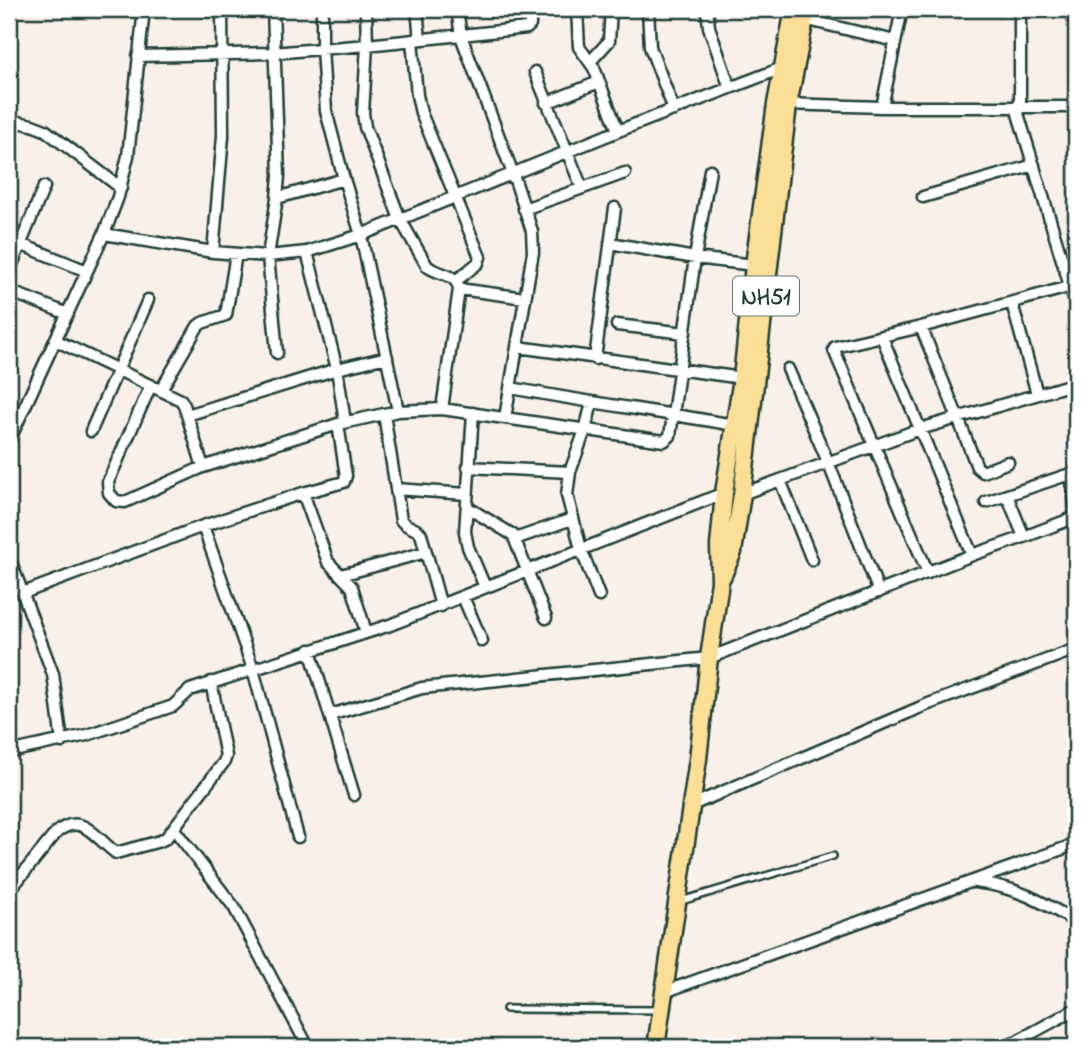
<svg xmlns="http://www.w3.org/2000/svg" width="1085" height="1056" viewBox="0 0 1085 1056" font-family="'Indie Flower',sans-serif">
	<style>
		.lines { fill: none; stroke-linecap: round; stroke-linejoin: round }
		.service-casing { stroke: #1f3d34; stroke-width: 10 }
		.minor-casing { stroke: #1f3d34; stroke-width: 15 }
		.trunk-casing { stroke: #1f3d34; stroke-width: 21 }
		.service { stroke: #fff; stroke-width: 5 }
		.minor { stroke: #fff; stroke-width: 10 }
		.trunk { stroke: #fbdf96; stroke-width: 16 }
		.labels { text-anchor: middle; stroke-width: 5; stroke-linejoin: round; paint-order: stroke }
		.shield { fill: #fff; stroke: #627771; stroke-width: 2 }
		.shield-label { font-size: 23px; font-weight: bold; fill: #1f3d34 }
	</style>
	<rect width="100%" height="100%" fill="#f9f1e9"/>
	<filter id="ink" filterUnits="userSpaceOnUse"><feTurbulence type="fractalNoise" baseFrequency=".0143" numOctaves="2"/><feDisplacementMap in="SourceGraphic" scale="14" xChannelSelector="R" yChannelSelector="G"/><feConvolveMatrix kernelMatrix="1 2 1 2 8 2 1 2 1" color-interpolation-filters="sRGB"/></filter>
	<g filter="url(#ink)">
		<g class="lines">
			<!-- service casing -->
			<g class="service-casing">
				<path id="service" d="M 681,901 L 833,856
					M 506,1009 L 660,1010"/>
			</g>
			<!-- minor casing -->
			<g class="minor-casing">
				<path id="minor" d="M 273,9 L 279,176 L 277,198 L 268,256 L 277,353
					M 322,9 L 322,49 L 326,111 L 344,179 L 361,235 L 398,411
					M 366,9 L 367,45 L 363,113 L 365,127 L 400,219 L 427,266 C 439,276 456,272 459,289 L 442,409
					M 417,9 L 420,39
					M 457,9 L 461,36 L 513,174 L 532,231 L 533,252 L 505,418
					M 577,9 L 579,47 L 594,68 L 618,131
					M 648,9 L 650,47 L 674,110
					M 707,9 L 709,27 L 730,88
					M 1020,9 L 1020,108
					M 804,19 L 895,41
					M 1074,21 L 1075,9
					M 412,40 L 417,95 L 421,113 L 480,257 L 478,263 L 457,280
					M 138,56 L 273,53 L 367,45 L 527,28 L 530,25 L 530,9
					M 590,62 L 609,41 L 611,9
					M 535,72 L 582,188
					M 546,103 L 599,82
					M 783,104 L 882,107 L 1076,107
					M 882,107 L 902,9
					M 1016,107 L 1076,306
					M 9,120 L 32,125 L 45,130 L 121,188
					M 923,197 L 1034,165
					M 277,198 L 344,179
					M 524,209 L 625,173
					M 104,234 L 213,252 L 268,256 L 307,252 L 361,235 L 618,131 L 782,68
					M 610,243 L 695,258 L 754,265
					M 20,244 L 87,271
					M 213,252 L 223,136 L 222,9
					M 307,252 L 337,369 L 345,422
					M 9,272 L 44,187
					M 459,289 L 525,298
					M 9,291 L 68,314
					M 1012,303 L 1037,394
					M 617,325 L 685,333
					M 921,327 L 958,418 L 977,467 L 983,472 L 1008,462
					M 882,337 L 972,555
					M 55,340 L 181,400 L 184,405 L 203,467
					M 518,347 L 742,378
					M 595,359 L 615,208
					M 788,369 L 828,462 L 879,592
					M 151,385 L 108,482 L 109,493 L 116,501 L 125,502 L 203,467 L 338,424 L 398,411 L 442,409 L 664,441 L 670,436 L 695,258 L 710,170
					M 511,388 C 585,402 660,412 734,425
					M 161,390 L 198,326 L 202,323 L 226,315 L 236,254
					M 592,403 L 585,430 L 570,472 L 567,495 L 581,549 L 599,596
					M 473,413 L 465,532 L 468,547 L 485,587
					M 384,414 L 401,520 C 406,528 416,527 421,534 L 441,606
					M 187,415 L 337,369 L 387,357
					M 91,431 L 148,300
					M 9,441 L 104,234 L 118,197 L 128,156 L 144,9
					M 468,467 L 570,472
					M 1071,474 L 1076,511
					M 780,480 L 812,560
					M 396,489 L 467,494
					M 303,493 L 328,562 L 352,587 L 366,632
					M 742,494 L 920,429 L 1076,383
					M 1007,495 L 1024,537
					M 986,502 L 1076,472
					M 467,507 L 513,535 L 546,618
					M 203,526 L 253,669 L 298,837
					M 515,539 L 572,519
					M 9,557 L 53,674 L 62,742
					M 928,573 L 834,350 L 835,347 L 921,327 L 1076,285
					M 341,575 L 426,552
					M 23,593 L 203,526 L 303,493 L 344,482 L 346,476 L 338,424
					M 463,597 L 482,641
					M 310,650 L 354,795
					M 330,715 L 422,688 L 709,658 L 972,555 L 1024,537 L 1076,517
					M 9,752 L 87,735 L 173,706 L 190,690 L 390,625 L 724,493
					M 692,805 L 926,705 L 1076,649
					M 174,829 L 234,907 L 308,1047
					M 975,882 C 1017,887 1041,901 1076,922
					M 9,891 L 56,833 C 82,810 96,839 116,853 L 160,841 L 166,838 L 224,762 L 226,756 L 211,682
					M 664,992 L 1076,844
					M 1006,1047 L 1076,1009"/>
			</g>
			<!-- trunk casing -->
			<g class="trunk-casing">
				<path id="trunk" d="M 722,577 L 733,552 L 742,494 L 788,105 L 807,9
					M 656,1047 L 698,759 L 709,658 L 720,582 L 719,546 L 724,493 L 742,378 L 754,265 L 776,104 L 794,9"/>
			</g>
			<!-- service -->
			<use href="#service" class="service"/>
			<!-- minor -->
			<use href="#minor" class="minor"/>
			<!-- trunk -->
			<use href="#trunk" class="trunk"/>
		</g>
	</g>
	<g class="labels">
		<!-- shield labels -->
		<rect class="shield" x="733" y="276.5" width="66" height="39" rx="5"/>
		<g class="shield-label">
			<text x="766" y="304">NH51</text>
		</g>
	</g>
	<!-- margin -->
	<rect width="1085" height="1056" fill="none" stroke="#fff" stroke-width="35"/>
	<rect x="18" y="18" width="1050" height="1021" fill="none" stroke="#1f3d34" stroke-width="2.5" filter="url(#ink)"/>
</svg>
